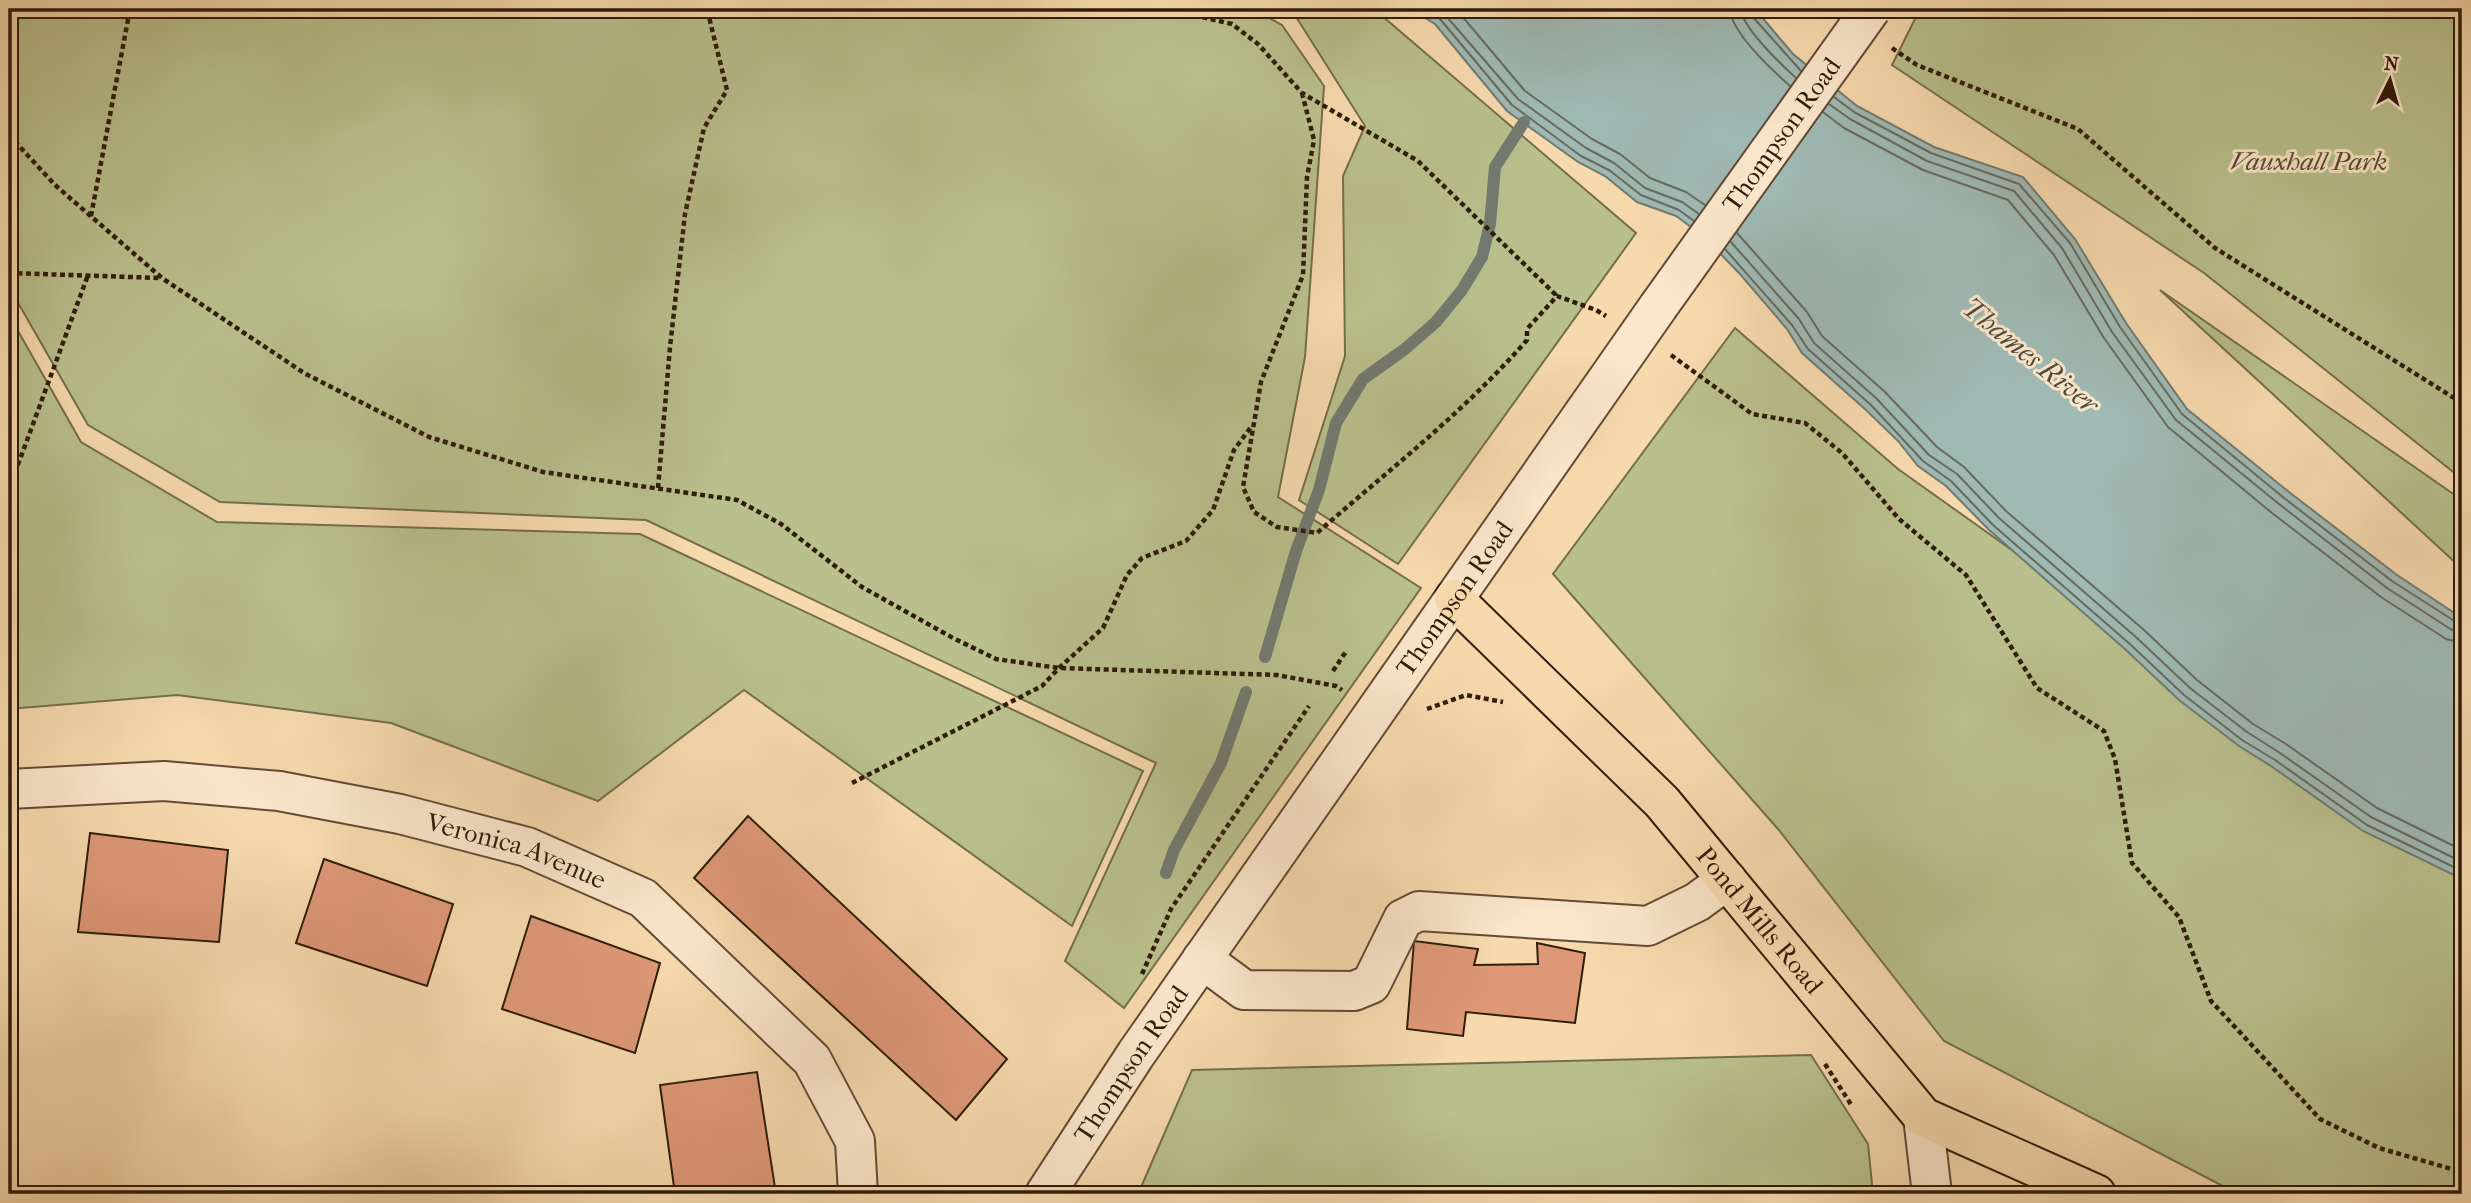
<svg xmlns="http://www.w3.org/2000/svg" width="2471" height="1203" viewBox="0 0 2471 1203" font-family="'IM FELL French Canon',serif">
	<style>
		.green { fill: #b9c08d; stroke: #746e4c; stroke-width: 2 }
		.water { fill: #9fb9b3; stroke: #727a70; stroke-width: 2 }
		.lines { fill: none; stroke-linecap: round; stroke-linejoin: round }
		.shore { stroke: #676a5f; stroke-width: 2 }
		.stream { stroke: #727a70; stroke-width: 12 }
		.building { fill: #de9878; stroke: #2f1c0b; stroke-width: 2 }
		.minor-casing { stroke: #614b34; stroke-width: 42 }
		.major-casing { stroke: #2f1c0b; stroke-width: 42 }
		.path { stroke: #2f1c0b; stroke-width: 4.5; stroke-dasharray: 5 3.5; stroke-linecap: butt }
		.minor { stroke: #fae6ca; stroke-width: 38 }
		.major { stroke: #f7d9ae; stroke-width: 38 }
		.minor-bridge-casing { stroke: #614b34; stroke-width: 42; stroke-linecap: butt }
		.minor-bridge { stroke: #fae6ca; stroke-width: 38 }
		.labels { text-anchor: middle; stroke-width: 6; stroke-linejoin: round; paint-order: stroke }
		.street-label { font-size: 26px; fill: #2f1c0b; stroke: #fae6ca }
		.park-label { font-size: 26px; font-style: italic; fill: #584d32; stroke: #fae6ca }
		.water-label { font-size: 28px; font-style: italic; fill: #514b3d; stroke: #fae6ca }
	</style>
	<rect width="100%" height="100%" fill="#f7d9ae"/>
	<filter id="stains"><feTurbulence type="fractalNoise" baseFrequency=".00286" numOctaves="4"/><feColorMatrix values="0 0 0 0 .2 0 0 0 0 .09 0 0 0 0 .02 0 0 0 .5 -.17"/></filter>
	<radialGradient id="worn" r=".72"><stop offset=".6" stop-color="#630" stop-opacity="0"/><stop offset="1" stop-color="#630" stop-opacity=".3"/></radialGradient>
	<!-- green -->
	<path class="green" d="M 9,9 L 1253,9 L 1282,25 L 1324,86 L 1305,357 L 1278,497 L 1421,588 L 1124,1008 L 1065,961 L 1156,763 L 646,520 L 220,502 L 88,425 L 9,287 Z
		M 1287,9 L 1374,9 L 1636,233 L 1398,564 L 1299,500 L 1345,356 L 1343,176 L 1365,126 L 1293,12 Z
		M 1920,9 L 2462,9 L 2462,479 L 2204,273 L 1892,65 Z
		M 2160,290 L 2462,500 L 2462,569 L 2446,554 Z
		M 9,315 L 81,442 L 217,522 L 640,534 L 1143,771 L 1072,926 L 744,690 L 598,801 L 391,723 L 177,695 L 9,709 Z
		M 1735,328 L 1898,469 L 2462,870 L 2462,1194 L 2238,1194 L 1944,1041 L 1778,829 L 1553,574 Z
		M 1811,1055 L 1868,1144 L 1873,1194 L 1138,1194 L 1192,1070 Z"/>
	<!-- water -->
	<path class="water" d="M 1411,9 L 1755,9 L 1793,54 L 1857,106 L 1934,147 L 2023,177 L 2075,239 L 2126,323 L 2187,409 L 2289,492 L 2397,575 L 2462,618 L 2462,879 L 2363,831 L 2271,766 L 2239,746 L 2179,700 L 2126,650 L 1988,529 L 1946,486 L 1918,466 L 1898,441 L 1866,410 L 1802,353 L 1787,329 L 1740,274 L 1703,236 L 1676,216 L 1637,202 L 1605,176 L 1578,162 L 1507,111 L 1435,24 Z"/>
	<g class="lines">
		<!-- shore -->
		<path class="shore" d="M 1424,9 L 1440,19 L 1512,105 L 1581,156 L 1609,170 L 1641,195 L 1679,210 L 1694,221
			M 1440,9 L 1518,99 L 1586,148 L 1614,163 L 1645,188 L 1682,202 L 1699,214
			M 1456,9 L 1525,91 L 1592,139 L 1620,154 L 1650,178 L 1686,192 L 1705,205
			M 1730,9 C 1731,33 1772,70 1790,86
			M 1741,9 C 1742,28 1781,64 1796,78
			M 1750,9 L 1752,16 L 1801,71
			M 1834,97 L 1854,112 L 1931,153 L 2019,184 L 2070,243 L 2120,327 L 2182,414 L 2284,498 L 2392,581 L 2456,622 L 2462,623
			M 1829,104 L 1850,119 L 1927,161 L 2014,191 L 2062,248 L 2112,332 L 2176,420 L 2279,504 L 2387,588 L 2452,630 L 2462,632
			M 1823,112 L 1844,128 L 1923,170 L 2008,200 L 2054,255 L 2104,338 L 2168,427 L 2272,513 L 2381,597 L 2446,639 L 2462,643
			M 1737,233 L 1807,312 L 1822,336 L 1884,391 L 1937,447 L 1964,467 L 2006,511 L 2144,630 L 2197,680 L 2253,724 L 2286,744 L 2377,808 L 2462,850
			M 1731,242 L 1799,319 L 1814,343 L 1877,399 L 1929,455 L 1957,474 L 1999,518 L 2137,638 L 2190,688 L 2247,732 L 2280,753 L 2371,817 L 2462,862
			M 1725,249 L 1792,325 L 1808,349 L 1871,405 L 1923,461 L 1951,481 L 1993,525 L 2131,645 L 2184,695 L 2242,740 L 2275,760 L 2367,825 L 2462,871"/>
		<!-- stream -->
		<path class="stream" d="M 1265,657 L 1296,551 L 1319,490 L 1336,423 L 1363,379 L 1405,349 L 1436,322 L 1462,290 L 1482,257 L 1490,224 L 1495,167 L 1524,122
			M 1166,873 L 1174,850 L 1221,763 L 1246,692"/>
	</g>
	<!-- building -->
	<path class="building" d="M 748,816 L 1007,1059 L 956,1120 L 694,878 Z
		M 90,833 L 228,850 L 219,942 L 78,932 Z
		M 324,859 L 453,904 L 427,986 L 296,943 Z
		M 531,916 L 660,963 L 635,1053 L 502,1009 Z
		M 1414,941 L 1478,949 L 1474,965 L 1538,964 L 1537,943 L 1585,953 L 1575,1023 L 1466,1012 L 1463,1036 L 1407,1029 Z
		M 757,1072 L 776,1194 L 675,1194 L 660,1085 Z"/>
	<g class="lines">
		<!-- minor casing -->
		<g class="minor-casing">
			<g id="minor">
				<path id="s1" d="M 9,789 L 164,781 L 279,791 L 400,814 L 527,847 L 643,898 L 812,1060 L 855,1141 L 858,1194"/>
				<path d="M 1202,959 L 1244,990 L 1354,991 L 1371,984 L 1403,919 L 1419,911 L 1648,926 L 1697,902 L 1727,880"/>
				<path d="M 1923,1117 L 1932,1194"/>
				<path id="s2" d="M 1045,1194 L 1136,1054 L 1658,307"/>
			</g>
		</g>
		<!-- major casing -->
		<g class="major-casing">
			<g id="major">
				<path id="s3" d="M 1454,599 L 1662,802 L 1923,1117 L 2096,1194"/>
			</g>
		</g>
		<!-- path -->
		<path class="path" d="M 1110,9 L 1138,13 L 1176,11 L 1232,24 L 1258,44 L 1302,93 L 1418,161 L 1557,296
			M 1892,48 L 1917,65 L 2078,129 L 2215,248 L 2462,403
			M 1302,93 L 1314,140 L 1307,177 L 1303,275 L 1261,382 L 1243,487 L 1254,512 L 1277,527 L 1317,533 C 1389,470 1464,412 1527,340 L 1527,329 L 1557,296 L 1596,310 L 1606,316
			M 9,135 L 55,185 L 162,278 L 304,373 L 429,437 L 543,472 L 737,500 L 781,524 L 862,587 L 953,638 L 996,659 L 1059,668 L 1277,675 L 1336,686 L 1342,690
			M 91,216 L 130,9
			M 9,273 L 161,278
			M 1671,355 L 1752,414 L 1805,423 L 1842,453 L 1899,519 L 1966,575 L 2037,688 L 2104,731 L 2115,759 L 2132,863 L 2179,917 L 2211,1001 L 2320,1119 L 2379,1148 L 2462,1172
			M 658,488 L 670,347 L 685,214 L 704,128 L 727,90 L 707,9
			M 9,489 L 88,275
			M 1333,671 L 1347,650
			M 1427,709 L 1466,695 L 1503,702
			M 852,783 L 1042,686 L 1059,668 L 1103,628 L 1127,575 L 1142,558 L 1186,541 L 1213,510 L 1234,450 L 1251,427
			M 1142,974 L 1171,909 L 1309,706
			M 1825,1064 L 1852,1106
			M 9,1118 L 15,1194"/>
		<!-- minor -->
		<use href="#minor" class="minor"/>
		<!-- major -->
		<use href="#major" class="major"/>
		<!-- minor-bridge casing -->
		<g class="minor-bridge-casing">
			<g id="minor-bridge">
				<path id="s4" d="M 1658,307 L 1871,9"/>
			</g>
		</g>
		<!-- minor-bridge -->
		<use href="#minor-bridge" class="minor-bridge"/>
	</g>
	<g class="labels">
		<!-- street labels -->
		<g class="street-label">
			<text dy="9" stroke="none"><textPath href="#s4" startOffset="212">Thompson Road</textPath></text>
			<text dy="9" stroke="none"><textPath href="#s2" startOffset="723">Thompson Road</textPath></text>
			<text dy="9" stroke="none"><textPath href="#s1" startOffset="516">Veronica Avenue</textPath></text>
			<text dy="9" stroke="none"><textPath href="#s3" startOffset="444">Pond Mills Road</textPath></text>
			<text dy="9" stroke="none"><textPath href="#s2" startOffset="156">Thompson Road</textPath></text>
		</g>
		<!-- park labels -->
		<g class="park-label">
			<text x="2309" y="170">Vauxhall Park</text>
		</g>
		<!-- water labels -->
		<g class="water-label">
			<text transform="translate(2031 355) rotate(39)" y="10">Thames River</text>
		</g>
	</g>
	<!-- margin -->
	<rect width="2471" height="1203" fill="none" stroke="#f7d9ae" stroke-width="35"/>
	<rect x="10" y="10" width="2450" height="1182" fill="none" stroke="#2f1c0b" stroke-width="3.5"/>
	<rect x="18" y="18" width="2436" height="1168" fill="none" stroke="#2f1c0b" stroke-width="2"/>
	<!-- north arrow -->
	<g transform="translate(2390 80) rotate(5)" stroke="#fae6ca" stroke-width="5" paint-order="stroke">
	<path d="M0-5L12 26L0 18L-12 26Z" fill="#2f1c0b"/>
	<text y="-10" font-size="19" font-weight="bold" text-anchor="middle" fill="#2f1c0b">N</text>
	</g>
	<rect width="100%" height="100%" filter="url(#stains)"/>
	<rect width="100%" height="100%" fill="url(#worn)"/>
</svg>
